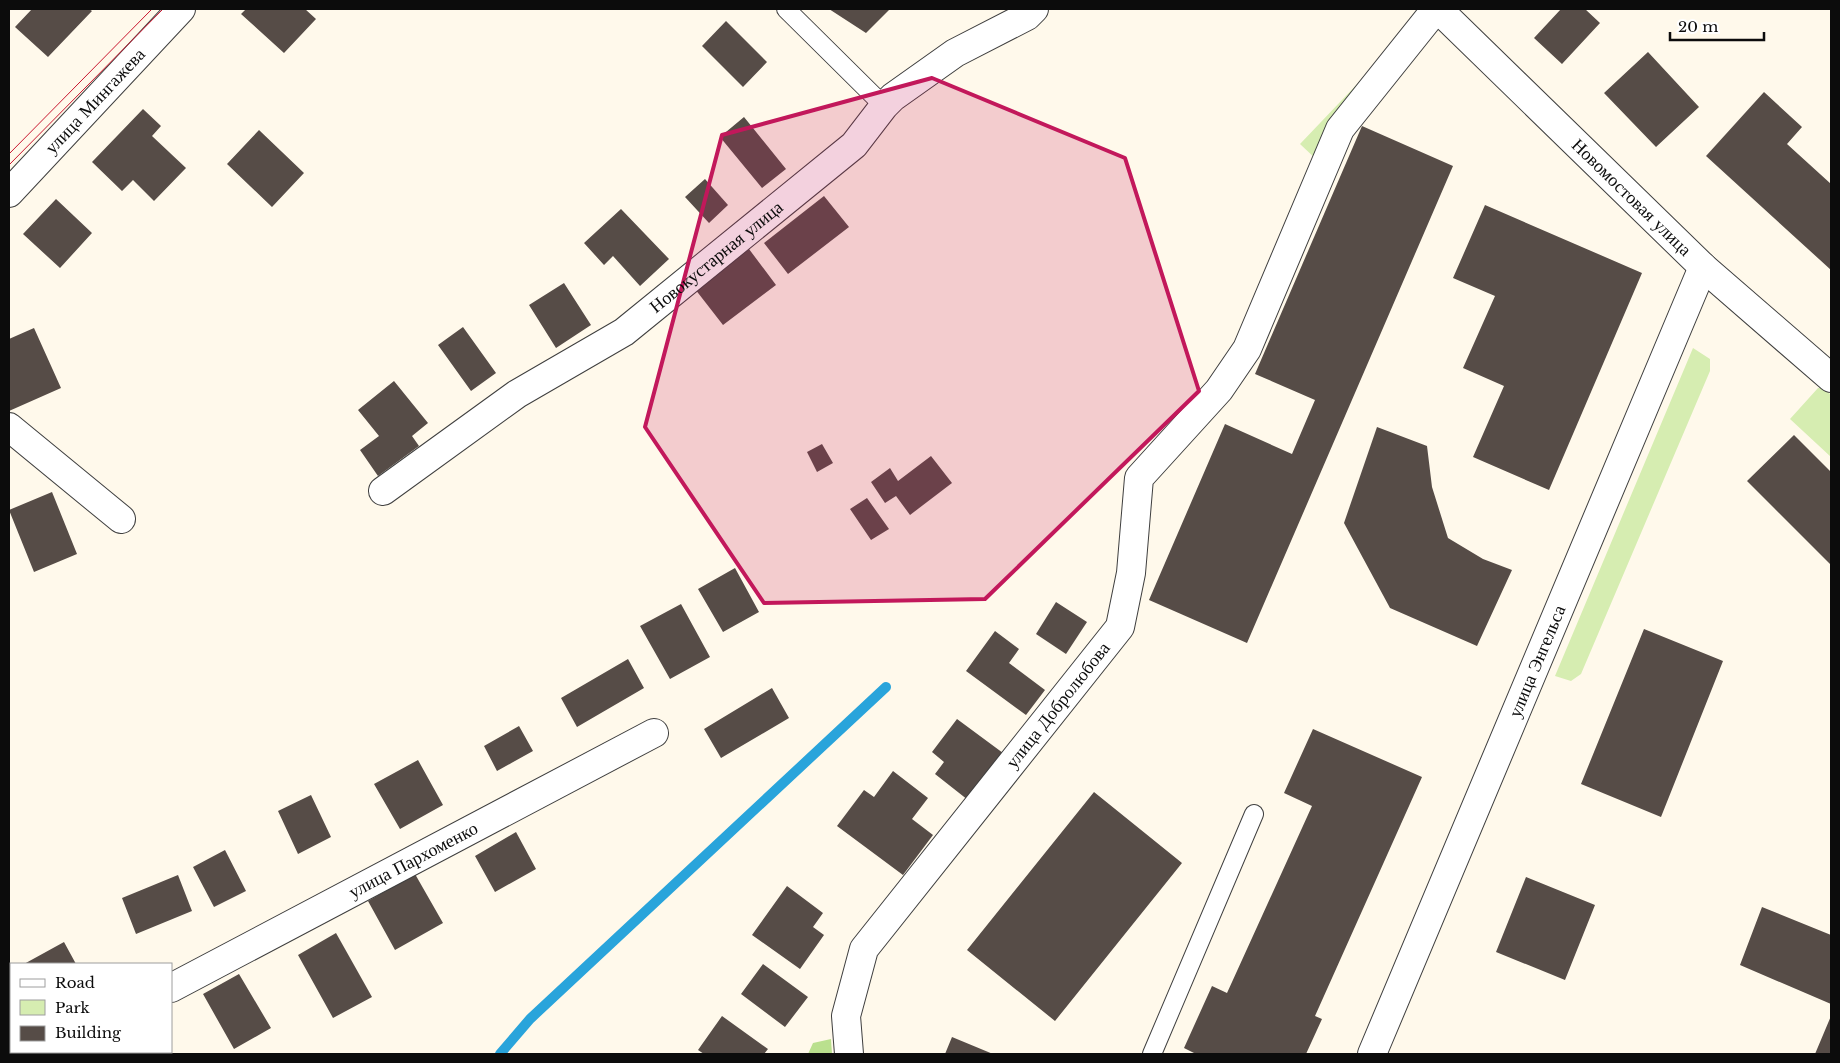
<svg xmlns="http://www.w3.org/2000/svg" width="1840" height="1063" viewBox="0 0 1840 1063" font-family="'Libre Baskerville',serif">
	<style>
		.green { fill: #d6edb1 }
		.forest { fill: #bae08e }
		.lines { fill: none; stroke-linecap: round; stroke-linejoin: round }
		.stream { stroke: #29a4db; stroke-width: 10 }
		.building { fill: #564c47 }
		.lane-casing { stroke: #3f3f3f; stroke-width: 20 }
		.street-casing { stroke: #3f3f3f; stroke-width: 30 }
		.lane { stroke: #fff; stroke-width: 18 }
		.street { stroke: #fff; stroke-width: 28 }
		.tram { stroke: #ca162f; stroke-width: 1 }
		.marked { fill: #c2185b; fill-opacity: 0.2; stroke: #c2185b; stroke-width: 4; stroke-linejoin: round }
		.labels { text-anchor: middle; stroke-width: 5; stroke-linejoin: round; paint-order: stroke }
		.street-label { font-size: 18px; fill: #0c0c0c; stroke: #fff }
	</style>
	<rect width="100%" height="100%" fill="#fff9eb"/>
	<!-- green -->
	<path class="green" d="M 1382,58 L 1317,160 L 1300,144 Z
		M 1693,348 L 1710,359 L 1710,371 L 1581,674 L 1571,681 L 1555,676 Z
		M 1818,388 L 1824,388 L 1831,395 L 1831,457 L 1790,419 Z"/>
	<!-- forest -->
	<path class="forest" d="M 831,1039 L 832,1054 L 808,1054 L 813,1043 Z"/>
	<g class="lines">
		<!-- stream -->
		<path class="stream" d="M 500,1054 L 530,1019 L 886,687"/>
	</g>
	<!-- building -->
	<path class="building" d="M 32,9 L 89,9 L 92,11 L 48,57 L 15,27 Z
		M 246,9 L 305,9 L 316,19 L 284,53 L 241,14 Z
		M 829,9 L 890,9 L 866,33 Z
		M 1561,9 L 1585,9 L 1600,23 L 1562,64 L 1534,38 Z
		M 726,21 L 767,62 L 743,87 L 702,46 Z
		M 1648,52 L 1699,107 L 1656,147 L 1604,93 Z
		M 1764,92 L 1802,127 L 1787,144 L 1831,184 L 1831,270 L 1706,156 Z
		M 143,109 L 161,126 L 152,136 L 186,168 L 154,201 L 133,180 L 122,191 L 92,162 Z
		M 744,117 L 786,169 L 762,188 L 720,137 Z
		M 1362,126 L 1453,166 L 1247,643 L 1149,600 L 1225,424 L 1292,454 L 1315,400 L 1255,374 Z
		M 259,130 L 304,173 L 272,207 L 227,164 Z
		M 705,179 L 728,205 L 709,223 L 685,197 Z
		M 824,196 L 849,227 L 788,274 L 764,243 Z
		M 56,199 L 92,233 L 60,268 L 23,234 Z
		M 1485,205 L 1642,273 L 1549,490 L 1473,457 L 1504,386 L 1463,368 L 1495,296 L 1453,278 Z
		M 621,209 L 669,259 L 640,286 L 613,256 L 604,265 L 584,243 Z
		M 749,249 L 776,285 L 723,325 L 695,289 Z
		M 564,283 L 591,325 L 556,348 L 529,305 Z
		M 463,327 L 496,373 L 471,391 L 438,345 Z
		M 34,328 L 61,388 L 9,411 L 9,339 Z
		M 394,381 L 428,423 L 412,436 L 419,446 L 378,476 L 360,450 L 379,436 L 358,410 Z
		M 1377,427 L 1427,446 L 1432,487 L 1448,538 L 1483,559 L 1512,570 L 1477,646 L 1390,608 L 1344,523 Z
		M 1794,435 L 1831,472 L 1831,565 L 1747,481 Z
		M 822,444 L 833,463 L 817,472 L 807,452 Z
		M 931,456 L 952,483 L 910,515 L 896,496 L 885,503 L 871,482 L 890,468 L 898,481 Z
		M 52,492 L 77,554 L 34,572 L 9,510 Z
		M 867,498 L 889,529 L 871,540 L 850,509 Z
		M 735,568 L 759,612 L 723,632 L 698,589 Z
		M 1056,602 L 1087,622 L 1066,654 L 1036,634 Z
		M 681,604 L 710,657 L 670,679 L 640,626 Z
		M 1644,629 L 1723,661 L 1661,817 L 1581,784 Z
		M 995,631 L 1019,649 L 1009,663 L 1045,690 L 1026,715 L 966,671 Z
		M 628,659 L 644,688 L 577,727 L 561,698 Z
		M 772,688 L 789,718 L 721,758 L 704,729 Z
		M 957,719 L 1003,753 L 968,800 L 935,774 L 944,762 L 932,752 Z
		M 519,726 L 533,751 L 497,771 L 484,746 Z
		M 1313,729 L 1422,777 L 1315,1016 L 1322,1019 L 1306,1054 L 1196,1054 L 1184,1048 L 1212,986 L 1227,993 L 1312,806 L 1284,793 Z
		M 418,760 L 443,805 L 400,829 L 374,784 Z
		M 893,771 L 928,798 L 912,819 L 933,835 L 903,875 L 837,826 L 864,790 L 874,797 Z
		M 1094,792 L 1182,863 L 1055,1021 L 967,950 Z
		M 311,795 L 331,837 L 298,854 L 278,811 Z
		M 516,832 L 536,869 L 495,892 L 475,856 Z
		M 225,850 L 246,891 L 214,907 L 193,867 Z
		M 415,874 L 443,923 L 395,950 L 368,901 Z
		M 178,875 L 192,911 L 136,934 L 122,898 Z
		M 1526,877 L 1595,905 L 1565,980 L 1496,952 Z
		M 787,886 L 823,913 L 813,927 L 824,935 L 800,969 L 752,935 Z
		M 1762,907 L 1831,935 L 1831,1004 L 1740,965 Z
		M 336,933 L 372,997 L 333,1018 L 298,955 Z
		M 64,942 L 76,964 L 24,964 Z
		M 763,964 L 808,997 L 785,1027 L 741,994 Z
		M 239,974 L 271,1028 L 234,1049 L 203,994 Z
		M 722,1016 L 768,1049 L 764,1054 L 704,1054 L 698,1050 Z
		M 1831,1016 L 1831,1054 L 1815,1054 Z
		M 952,1037 L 993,1054 L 945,1054 Z
		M 114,1052 L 129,1052 L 130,1054 L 110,1054 Z"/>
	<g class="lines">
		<!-- lane casing -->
		<g class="lane-casing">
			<path id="lane" d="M 786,9 L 884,106
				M 1152,1054 L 1254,814"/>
		</g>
		<!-- street casing -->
		<g class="street-casing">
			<g id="street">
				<path id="s1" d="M 1438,9 L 1703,267 L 1831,378"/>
				<path id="s2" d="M 9,193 L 181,9"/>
				<path d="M 9,427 L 121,519"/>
				<path id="s3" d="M 383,491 L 517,394 L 624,332 L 854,145 L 884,106 L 893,97 L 955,53 L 1027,16 L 1034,9"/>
				<path id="s4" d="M 171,988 L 654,733"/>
				<path d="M 45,1054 L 49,1052"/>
				<path id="s5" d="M 849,1054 L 846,1016 L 864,949 L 1120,627 L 1131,573 L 1139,478 L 1219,390 L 1247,349 L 1340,129 L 1436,9"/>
				<path id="s6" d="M 1372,1054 L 1703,267"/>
			</g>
		</g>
		<!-- lane -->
		<use href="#lane" class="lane"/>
		<!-- street -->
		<use href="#street" class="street"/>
		<!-- tram -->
		<path class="tram" d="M 9,154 L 152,9
			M 9,165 L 163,9"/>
	</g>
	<!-- marked area -->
	<path class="marked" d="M 932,78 L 1125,158 L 1199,391 L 985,599 L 764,603 L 645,427 L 722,135 Z"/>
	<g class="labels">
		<!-- street labels -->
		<g class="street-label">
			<text dy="6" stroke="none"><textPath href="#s2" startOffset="126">улица Мингажева</textPath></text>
			<text dy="6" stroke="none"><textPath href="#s1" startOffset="270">Новомостовая улица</textPath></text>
			<text dy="6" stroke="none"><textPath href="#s3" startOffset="408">Новокустарная улица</textPath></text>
			<text dy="6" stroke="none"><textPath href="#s6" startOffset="426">улица Энгельса</textPath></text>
			<text dy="6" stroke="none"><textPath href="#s5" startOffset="419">улица Добролюбова</textPath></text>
			<text dy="6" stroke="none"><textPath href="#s4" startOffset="274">улица Пархоменко</textPath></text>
		</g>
	</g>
	<!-- border -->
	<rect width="1840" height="1063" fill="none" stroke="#0c0c0c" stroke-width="20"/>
	<!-- legend -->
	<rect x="10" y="963" width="162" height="90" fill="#ffffff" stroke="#9e9e9e"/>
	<rect x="20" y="979" width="25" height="8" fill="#ffffff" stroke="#9e9e9e"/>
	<text x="55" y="988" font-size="15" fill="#0c0c0c">Road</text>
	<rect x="20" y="1000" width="25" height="15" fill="#d6edb1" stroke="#9e9e9e"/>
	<text x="55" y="1013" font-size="15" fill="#0c0c0c">Park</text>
	<rect x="20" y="1026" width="25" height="15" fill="#564c47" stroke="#9e9e9e"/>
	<text x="55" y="1038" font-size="15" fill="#0c0c0c">Building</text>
	<!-- scale -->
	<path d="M1670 32v8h94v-8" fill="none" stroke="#0c0c0c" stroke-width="2.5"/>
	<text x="1678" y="32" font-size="15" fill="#0c0c0c" stroke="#ffffff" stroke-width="4" paint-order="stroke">20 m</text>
</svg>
